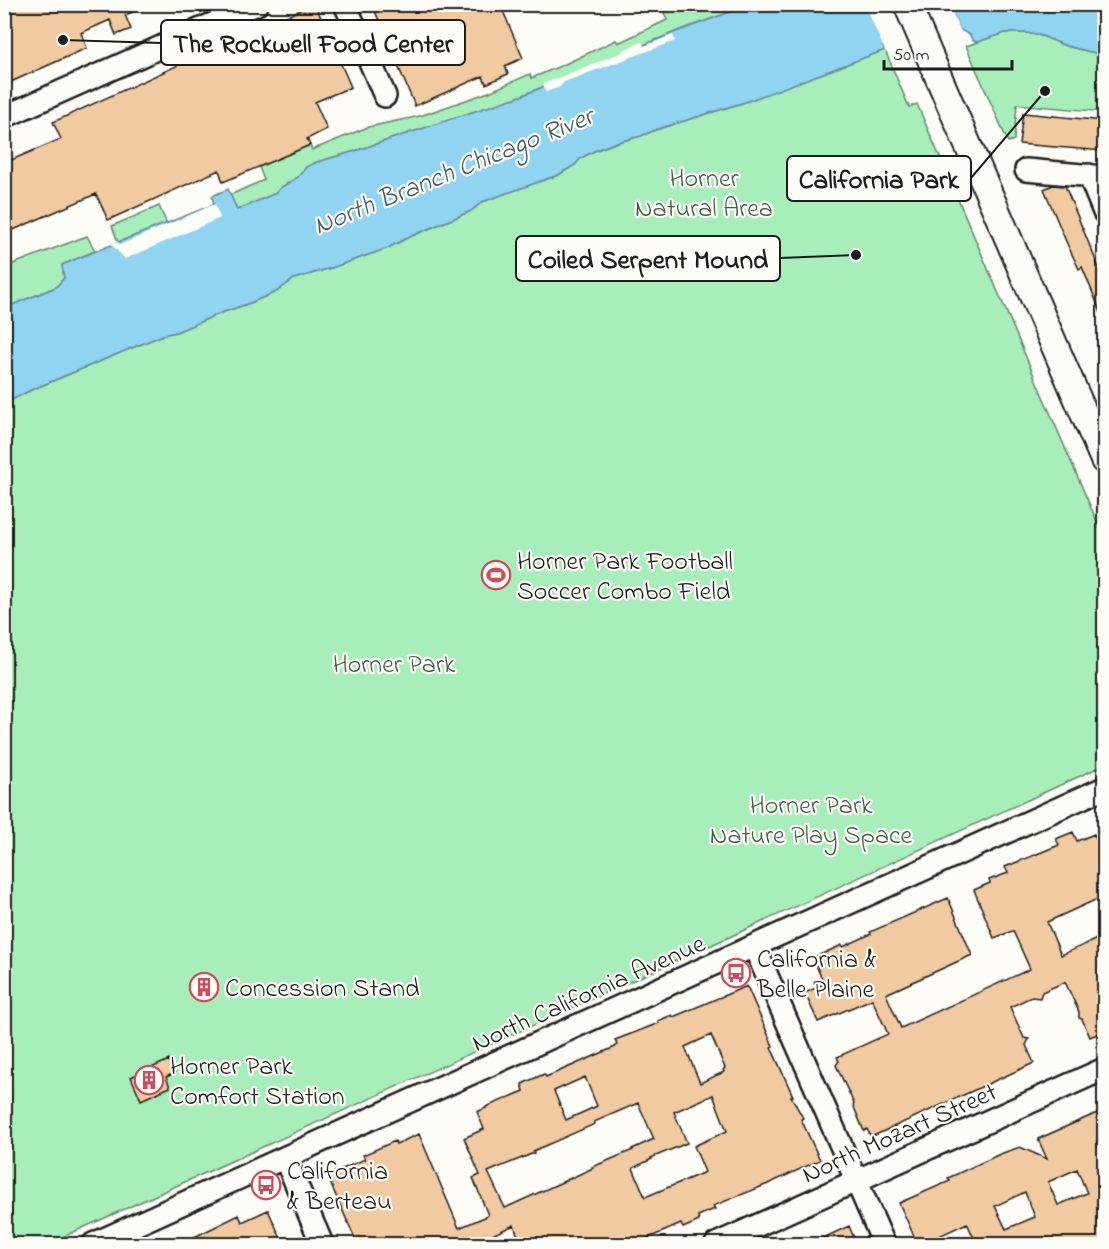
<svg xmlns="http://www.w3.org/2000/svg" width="1109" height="1249" viewBox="0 0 1109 1249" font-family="'Indie Flower',sans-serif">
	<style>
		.green { fill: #a8eeba; stroke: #62856b; stroke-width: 1.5 }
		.water { fill: #90d4f2; stroke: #628a9c; stroke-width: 1.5 }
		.pier { fill: #fdfcf7 }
		.building { fill: #f1caa1; stroke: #1c1c1c; stroke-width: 1.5; fill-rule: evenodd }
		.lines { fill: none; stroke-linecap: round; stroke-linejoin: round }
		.minor-casing { stroke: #1c1c1c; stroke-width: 26 }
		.major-casing { stroke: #1c1c1c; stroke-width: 30 }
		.minor { stroke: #fdfcf7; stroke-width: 21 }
		.major { stroke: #fdfcf7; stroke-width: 26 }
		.labels { text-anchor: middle; stroke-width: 4.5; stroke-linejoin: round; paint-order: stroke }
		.park-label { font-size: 26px; fill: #465b4b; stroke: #fdfcf7 }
		.poi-label { font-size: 26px; fill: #1c1c1c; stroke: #fdfcf7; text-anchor: start }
		.street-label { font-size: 26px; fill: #1c1c1c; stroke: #fdfcf7 }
		.water-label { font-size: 27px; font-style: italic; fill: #455c67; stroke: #fdfcf7 }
		.leader { fill: none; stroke: #1c1c1c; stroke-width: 2 }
		.callout-dot { fill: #1c1c1c; stroke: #fdfcf7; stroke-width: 2 }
		.callout { fill: #fdfcf7; stroke: #1c1c1c; stroke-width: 2 }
		.callout-label { font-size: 27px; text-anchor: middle; font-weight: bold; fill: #1c1c1c }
	</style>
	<rect width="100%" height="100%" fill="#fdfcf7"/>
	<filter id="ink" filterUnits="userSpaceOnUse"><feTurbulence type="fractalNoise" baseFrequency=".0167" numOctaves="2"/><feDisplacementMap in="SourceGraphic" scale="12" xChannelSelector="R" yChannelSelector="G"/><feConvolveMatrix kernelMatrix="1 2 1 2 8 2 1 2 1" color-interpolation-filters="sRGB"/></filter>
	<g filter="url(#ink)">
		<!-- green -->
		<path class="green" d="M 675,5 L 749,5 L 673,33 L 521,96 L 352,152 L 317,162 L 306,167 L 298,177 L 280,188 L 276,193 L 237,210 L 230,195 L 264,180 L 259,167 L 310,145 L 312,150 L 368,127 L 420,116 L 489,92 L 530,74 L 532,78 L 565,64 L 616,40 L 618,43 L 667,20 L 663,10 Z
			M 1005,33 L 1027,33 L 1042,36 L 1066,46 L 1104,55 L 1104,112 L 1017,104 L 1014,140 L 1008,142 L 966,46 Z
			M 885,50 L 909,107 L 917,104 L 920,111 L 1104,538 L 1104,765 L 736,934 L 47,1244 L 5,1244 L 5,403 L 31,390 L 163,335 L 176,332 L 221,313 L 250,303 L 276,292 L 294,279 L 334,267 L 388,248 L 407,238 L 471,211 L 482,202 L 558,175 L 575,165 L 581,158 L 594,151 L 615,143 L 641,136 L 655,130 L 745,102 Z
			M 159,206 L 167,224 L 118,242 L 112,226 Z
			M 87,236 L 95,251 L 62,265 L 64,278 L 56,287 L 5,308 L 5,267 Z"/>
		<!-- water -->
		<path class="water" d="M 749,5 L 1104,5 L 1104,55 L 1066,46 L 1042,36 L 1027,33 L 1005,33 L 977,42 L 972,40 L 970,35 L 960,30 L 954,16 L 883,47 L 885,50 L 745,102 L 655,130 L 641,136 L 614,143 L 594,151 L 581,158 L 575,165 L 558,175 L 482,202 L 471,211 L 407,238 L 388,248 L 334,267 L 294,279 L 276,292 L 250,303 L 221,313 L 176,332 L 163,335 L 31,390 L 5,403 L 5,308 L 56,287 L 64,278 L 62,265 C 112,244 164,225 214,204 L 212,196 L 228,189 L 237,210 L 276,193 L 280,188 L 298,177 L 306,167 L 317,162 L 352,152 L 521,96 L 673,33 Z"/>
		<!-- pier -->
		<path class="pier" d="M 865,5 L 949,5 L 962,34 L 958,32 L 952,20 L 887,48 L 888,51 L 886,53 Z
			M 673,35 L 675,41 L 564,82 L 560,87 L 546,92 L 543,84 L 623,52 L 623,50 L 642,42 L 644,46 Z
			M 215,204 L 220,218 L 125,259 L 111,244 L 118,242 L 120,245 Z"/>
		<!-- building -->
		<path class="building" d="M 4,4 L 151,4 L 151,5 L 125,15 L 131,29 L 116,35 L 110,20 L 81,33 L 87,48 L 4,85 Z
			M 313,4 L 315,4 L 351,87 L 315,102 L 327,129 L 307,139 L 310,145 L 223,182 L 219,170 L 108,220 L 96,194 L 4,234 L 4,163 L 61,139 L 53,122 Z
			M 372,4 L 500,4 L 523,58 L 505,66 L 508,74 L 486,84 L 483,76 L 415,106 Z
			M 1023,113 L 1104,121 L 1104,151 L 1019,144 Z
			M 1053,185 L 1065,186 L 1104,280 L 1104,320 L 1082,267 L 1079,269 L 1068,246 L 1044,189 Z
			M 1073,832 L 1077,841 L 1094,834 L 1104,858 L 1104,896 L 1047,922 L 1061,955 L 1104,936 L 1104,1031 L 1090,1037 L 1082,1019 L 1079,1018 L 1079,1012 L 1065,982 L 1042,992 L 1040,998 L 1031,997 L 1010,1007 L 1024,1038 L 1029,1039 L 1026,1045 L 1034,1063 L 871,1137 L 867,1129 L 864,1131 L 853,1105 L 854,1104 L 836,1065 L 839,1061 L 837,1057 L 888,1034 L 872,999 L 818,1022 L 805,993 L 824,984 L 813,958 L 842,945 L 843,947 L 871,934 L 870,932 L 948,898 L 972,955 L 886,994 L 901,1028 L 1030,969 L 1013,931 L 994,938 L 974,890 L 990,883 L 989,880 L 1008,873 L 1005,867 L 1059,845 L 1056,839 Z
			M 747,986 L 773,1046 L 771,1047 L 793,1096 L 791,1096 L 803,1118 L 801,1119 L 820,1160 L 768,1184 L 713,1206 L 715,1209 L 698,1216 L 699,1221 L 683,1228 L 681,1224 L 632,1245 L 521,1245 L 514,1225 L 470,1245 L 358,1245 L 327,1176 L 365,1159 L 363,1155 L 395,1141 L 396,1144 L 419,1134 L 459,1228 L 487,1216 L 488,1215 L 473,1178 L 480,1175 L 464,1138 L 484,1129 L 477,1112 L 486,1108 L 486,1107 L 524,1091 L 522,1084 L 544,1074 L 546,1077 L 615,1047 L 617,1045 L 615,1040 L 659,1023 L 658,1021 L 672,1015 L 673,1017 ZM 711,1035 L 725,1068 L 723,1070 L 724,1072 L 700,1083 L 685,1047 ZM 585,1077 L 597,1106 L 566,1120 L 554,1091 ZM 713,1095 L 727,1131 L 694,1146 L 705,1172 L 645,1197 L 633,1168 L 652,1159 L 651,1158 L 687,1143 L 674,1112 ZM 638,1103 L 654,1139 L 632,1149 L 633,1150 L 607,1161 L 592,1167 L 593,1168 L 505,1208 L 488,1172 L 522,1158 L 534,1153 L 533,1151 L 595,1124 L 594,1122 Z
			M 169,1060 L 175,1073 L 166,1077 L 170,1087 L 141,1100 L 131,1077 Z
			M 1104,1110 L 1104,1138 L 1097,1142 L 1104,1160 L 1104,1245 L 977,1245 L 967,1223 L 939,1236 L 943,1245 L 918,1245 L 899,1203 L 950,1181 L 948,1178 L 1000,1154 L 1020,1147 L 1047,1159 L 1038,1139 ZM 1077,1169 L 1087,1193 L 1058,1205 L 1048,1182 ZM 1025,1192 L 1035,1217 L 1006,1229 L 995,1206 Z
			M 268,1210 L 284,1245 L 178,1245 L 239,1215 L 242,1222 Z
			M 849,1226 L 857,1245 L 808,1245 Z"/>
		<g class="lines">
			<!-- minor casing -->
			<g class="minor-casing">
				<path id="minor" d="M 345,4 L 385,96
					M 4,117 L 257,4
					M 1026,170 L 1104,177
					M 1089,175 L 1104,212
					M 754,946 L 884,1244
					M 285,1158 L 322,1244
					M 93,1244 L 1104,788
					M 716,1244 L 1104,1069"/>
			</g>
			<!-- major casing -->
			<g class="major-casing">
				<path id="major" d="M 907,4 L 1104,460"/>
			</g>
			<!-- minor -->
			<use href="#minor" class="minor"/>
			<!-- major -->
			<use href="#major" class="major"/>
		</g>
	</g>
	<!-- icons -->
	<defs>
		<g id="stadium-ring" transform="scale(1.5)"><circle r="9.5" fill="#fdfcf7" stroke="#d1495b" stroke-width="1.5"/><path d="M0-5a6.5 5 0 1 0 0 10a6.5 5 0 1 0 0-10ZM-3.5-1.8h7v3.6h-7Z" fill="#d1495b"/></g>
		<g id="bus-ring" transform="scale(1.5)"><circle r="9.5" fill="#fdfcf7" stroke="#d1495b" stroke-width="1.5"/><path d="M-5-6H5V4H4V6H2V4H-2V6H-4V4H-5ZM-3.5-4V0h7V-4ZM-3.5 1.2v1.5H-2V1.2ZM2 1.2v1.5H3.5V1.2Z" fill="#d1495b"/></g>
		<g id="building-ring" transform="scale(1.5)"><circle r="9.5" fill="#fdfcf7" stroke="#d1495b" stroke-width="1.5"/><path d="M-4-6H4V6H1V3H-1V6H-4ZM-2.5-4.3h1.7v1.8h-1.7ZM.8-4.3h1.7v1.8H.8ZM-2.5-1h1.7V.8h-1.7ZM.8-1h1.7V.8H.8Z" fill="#d1495b"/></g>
	</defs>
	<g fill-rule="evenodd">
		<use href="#stadium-ring" x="496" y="575"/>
		<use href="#bus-ring" x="736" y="973"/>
		<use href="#building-ring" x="204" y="987"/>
		<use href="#building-ring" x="149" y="1080"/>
		<use href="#bus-ring" x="266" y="1185"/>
	</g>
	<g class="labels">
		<!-- park labels -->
		<g class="park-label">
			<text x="704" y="186">Horner<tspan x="704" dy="30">Natural Area</tspan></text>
			<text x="394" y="672">Horner Park</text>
			<text x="811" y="813">Horner Park<tspan x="811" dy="30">Nature Play Space</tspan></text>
		</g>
		<!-- poi labels -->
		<g class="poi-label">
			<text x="517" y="569">Horner Park Football<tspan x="517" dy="30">Soccer Combo Field</tspan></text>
			<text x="757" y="967">California &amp;<tspan x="757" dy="30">Belle Plaine</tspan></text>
			<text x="225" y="996">Concession Stand</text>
			<text x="170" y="1074">Horner Park<tspan x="170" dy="30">Comfort Station</tspan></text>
			<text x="287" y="1179">California<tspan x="287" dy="30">&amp; Berteau</tspan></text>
		</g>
		<!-- street labels -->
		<g class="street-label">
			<text transform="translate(588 992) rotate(-24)" y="9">North California Avenue</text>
			<text transform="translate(899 1132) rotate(-24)" y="9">North Mozart Street</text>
		</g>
		<!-- water labels -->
		<g class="water-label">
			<text transform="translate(453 170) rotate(-22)" y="9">North Branch Chicago River</text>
		</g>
	</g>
	<!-- callouts -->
	<path class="leader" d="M63 40L161 43M1045 91L971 178M856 255L780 258"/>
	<g class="callout-dot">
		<circle cx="63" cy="40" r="6"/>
		<circle cx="1045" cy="91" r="6"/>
		<circle cx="856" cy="255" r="6"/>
	</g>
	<g class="callout">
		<rect x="161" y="20" width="304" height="45" rx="6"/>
		<rect x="787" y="156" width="184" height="45" rx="6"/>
		<rect x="516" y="236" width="264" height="45" rx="6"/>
	</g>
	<g class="callout-label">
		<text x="313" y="52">The Rockwell Food Center</text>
		<text x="879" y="188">California Park</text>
		<text x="648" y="268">Coiled Serpent Mound</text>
	</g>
	<!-- margin -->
	<rect width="1109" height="1249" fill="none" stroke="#fdfcf7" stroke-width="24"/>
	<rect x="12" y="12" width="1085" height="1225" fill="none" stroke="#1c1c1c" stroke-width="2" filter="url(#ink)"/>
	<!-- scale -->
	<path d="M884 60v9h128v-9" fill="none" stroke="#1c1c1c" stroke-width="3"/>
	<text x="893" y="60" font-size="18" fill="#1c1c1c" stroke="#fdfcf7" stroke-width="4.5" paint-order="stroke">50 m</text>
</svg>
